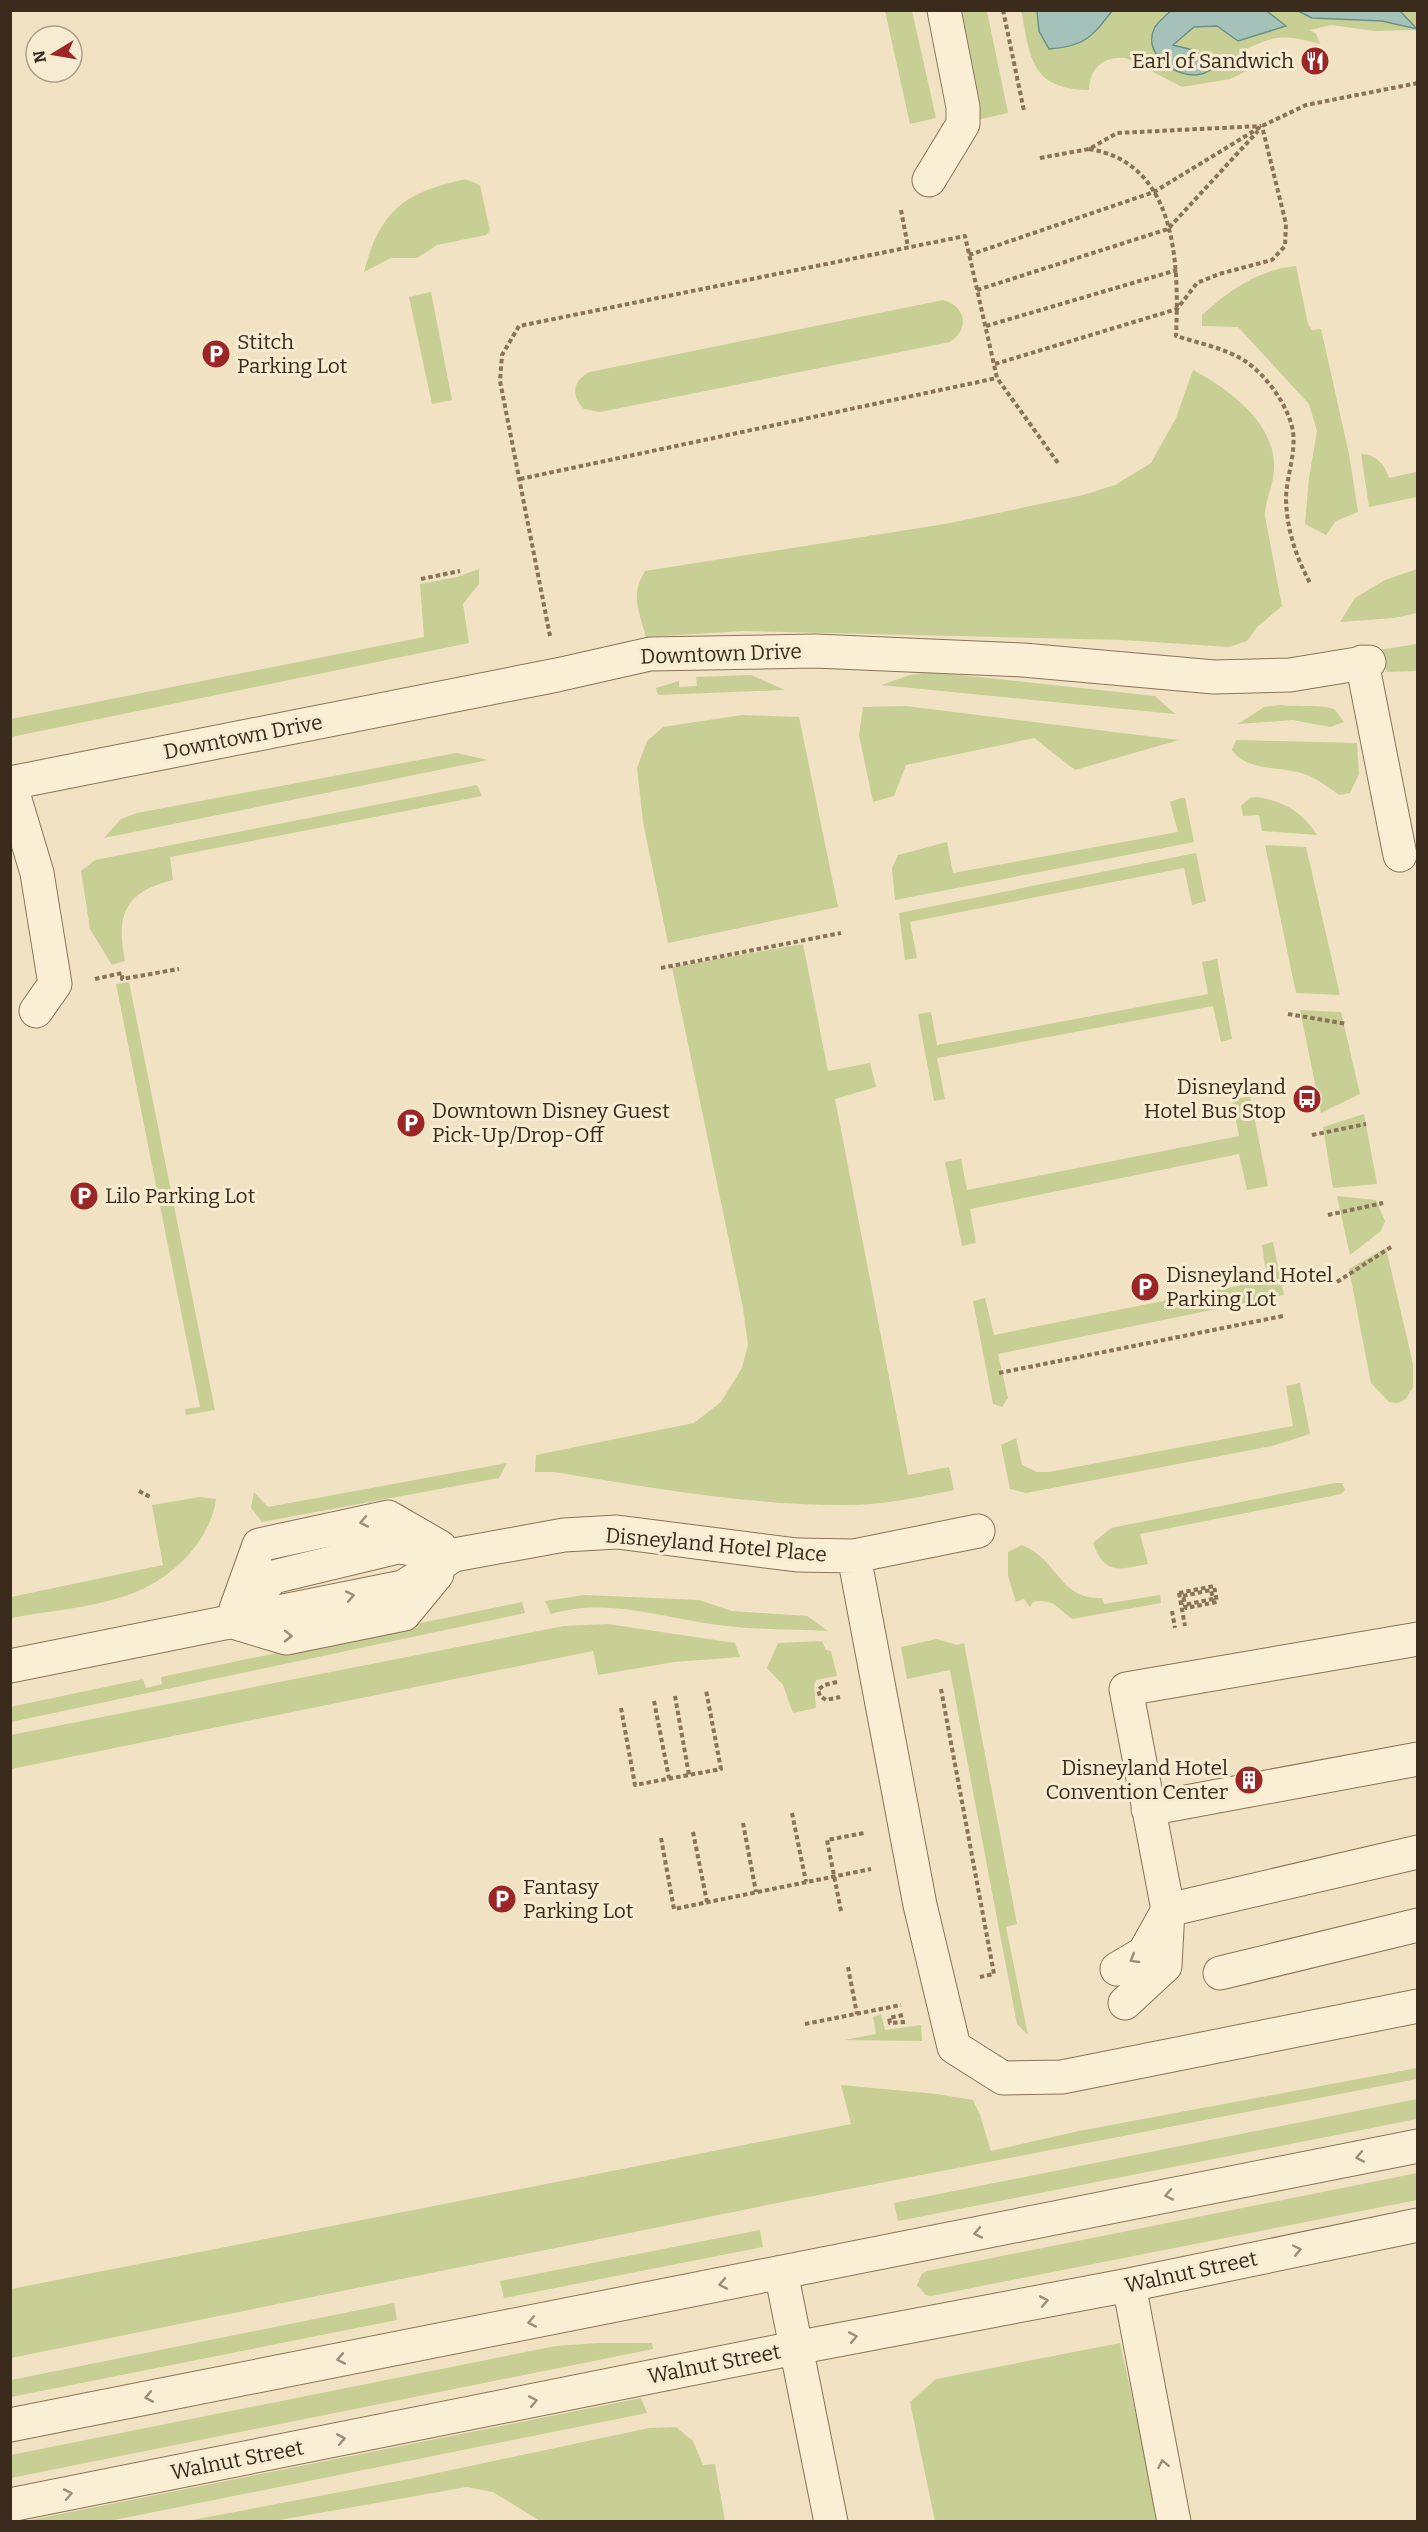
<svg xmlns="http://www.w3.org/2000/svg" width="1428" height="2532" viewBox="0 0 1428 2532" font-family="Bitter,serif">
	<style>
		.green { fill: #c8cf95 }
		.water { fill: #a4c2b9; stroke: #6b9187; stroke-width: 1.5 }
		.lines { fill: none; stroke-linecap: round; stroke-linejoin: round }
		.minor-casing { stroke: #8a7358; stroke-width: 35 }
		.path { stroke: #8a7358; stroke-width: 4; stroke-dasharray: 4.5 3; stroke-linecap: butt }
		.minor { stroke: #faefd5; stroke-width: 33 }
		.path-bridge { stroke: #8a7358; stroke-width: 4; stroke-dasharray: 4.5 3; stroke-linecap: butt }
		.oneway { stroke: #9a8d79 }
		.labels { text-anchor: middle; stroke-width: 6; stroke-linejoin: round; paint-order: stroke }
		.poi-label { font-size: 21px; fill: #3a2b1d; stroke: #f7ecd2; text-anchor: start }
		.street-label { font-size: 21px; fill: #3a2b1d; stroke: #f7ecd2 }
	</style>
	<rect width="100%" height="100%" fill="#f0e2c2"/>
	<!-- green -->
	<path class="green" d="M 885,11 L 912,11 L 936,118 L 910,124 Z
		M 946,11 L 987,11 L 1008,113 L 968,122 Z
		M 1021,11 L 1037,11 L 1036,12 L 1091,37 L 1112,11 L 1172,11 L 1167,14 L 1153,42 L 1193,50 L 1172,45 L 1194,27 L 1217,26 L 1238,41 L 1285,26 L 1268,12 L 1270,11 L 1298,11 L 1312,18 L 1382,21 L 1418,30 L 1375,31 L 1331,25 L 1310,30 L 1316,34 L 1320,44 C 1287,36 1277,33 1245,50 L 1257,66 L 1230,79 L 1182,87 L 1126,58 C 1104,56 1090,67 1089,90 C 1030,89 1031,58 1021,11 Z
		M 1400,11 L 1417,11 L 1417,28 Z
		M 465,179 L 480,185 L 490,231 L 486,235 L 437,245 L 417,258 L 391,258 L 364,272 C 380,210 404,193 465,179 Z
		M 1296,266 L 1308,324 L 1312,330 L 1321,329 L 1349,454 L 1358,512 L 1336,521 L 1326,535 L 1305,524 L 1309,478 L 1317,431 L 1309,404 L 1238,327 L 1202,326 L 1202,315 C 1229,290 1258,270 1296,266 Z
		M 431,292 L 452,400 L 432,404 L 409,297 Z
		M 943,300 C 966,306 970,329 950,342 L 600,412 L 584,409 C 570,395 573,380 590,372 Z
		M 1193,370 C 1229,389 1277,424 1274,470 C 1273,487 1265,499 1265,516 L 1282,606 L 1257,627 L 1247,641 L 1229,647 L 1123,640 L 744,631 L 646,637 C 639,611 630,596 645,571 L 945,524 L 1083,495 L 1115,485 L 1151,463 L 1176,418 Z
		M 1361,454 C 1376,454 1385,465 1389,478 L 1416,472 L 1417,497 L 1369,507 Z
		M 479,569 L 479,584 L 463,604 L 469,643 L 11,737 L 11,719 L 424,637 L 420,584 L 457,577 Z
		M 1417,569 L 1417,613 L 1394,618 L 1340,622 L 1355,598 L 1385,580 Z
		M 1417,644 L 1417,671 L 1387,672 L 1379,650 Z
		M 931,672 L 1155,696 L 1175,714 L 881,685 L 910,675 Z
		M 751,675 L 785,690 L 658,695 L 656,688 L 679,681 L 679,687 L 697,686 L 696,677 Z
		M 1280,705 C 1292,707 1328,704 1335,710 C 1338,713 1341,718 1344,722 L 1330,727 L 1293,720 L 1238,724 L 1264,707 Z
		M 906,706 L 1179,740 L 1075,770 L 1034,738 L 906,765 L 894,796 L 873,802 L 859,735 L 863,707 Z
		M 742,715 L 799,717 L 838,907 L 668,943 L 643,822 L 637,768 L 647,741 L 663,727 Z
		M 1236,740 L 1357,743 L 1359,774 L 1350,793 L 1339,795 C 1327,786 1312,775 1297,772 C 1274,766 1247,771 1232,750 Z
		M 456,753 L 488,760 L 104,838 L 121,819 L 137,813 Z
		M 477,785 L 482,796 L 170,857 L 173,880 C 124,892 116,915 125,961 L 112,965 L 90,929 L 81,871 L 95,860 Z
		M 1257,797 C 1283,801 1302,811 1317,835 L 1262,831 L 1259,815 L 1243,816 L 1241,806 L 1250,798 Z
		M 1181,798 L 1185,798 L 1194,842 L 895,900 L 892,868 L 898,855 L 947,842 L 953,873 L 1178,832 L 1170,802 Z
		M 1265,845 L 1306,847 L 1340,995 L 1296,993 Z
		M 1196,853 L 1206,901 L 1192,905 L 1184,868 L 910,922 L 917,958 L 905,960 L 899,913 Z
		M 803,944 L 828,1071 L 870,1063 L 876,1087 L 835,1099 L 908,1475 L 949,1467 L 954,1490 C 917,1498 878,1506 840,1505 C 744,1505 649,1487 554,1472 L 535,1472 L 536,1455 L 694,1423 L 721,1402 L 742,1368 L 748,1345 L 743,1308 L 672,967 Z
		M 1217,959 L 1232,1039 L 1221,1042 L 1213,1006 L 937,1058 L 945,1099 L 934,1101 L 918,1014 L 931,1012 L 937,1045 L 1208,994 L 1202,962 Z
		M 129,982 L 215,1410 L 186,1415 L 185,1409 L 200,1407 L 116,984 Z
		M 1300,1010 L 1341,1012 L 1360,1094 L 1321,1113 Z
		M 1250,1096 L 1268,1186 L 1247,1190 L 1239,1154 L 970,1209 L 976,1243 L 962,1246 L 945,1162 L 961,1159 L 967,1190 L 1239,1136 L 1232,1100 Z
		M 1364,1114 L 1377,1184 L 1333,1188 L 1323,1127 Z
		M 1337,1196 L 1376,1200 L 1385,1221 L 1381,1231 L 1350,1255 Z
		M 1273,1242 L 1284,1295 L 998,1354 L 1008,1398 L 1002,1407 L 993,1404 L 973,1301 L 985,1298 L 994,1335 L 1267,1280 L 1262,1245 Z
		M 1386,1248 L 1413,1364 L 1413,1387 L 1406,1399 L 1398,1403 L 1389,1402 L 1371,1383 L 1349,1269 Z
		M 1300,1383 L 1310,1434 L 1272,1446 L 1026,1493 L 1010,1489 L 1001,1445 L 1016,1438 L 1022,1465 L 1037,1472 L 1049,1472 L 1293,1426 L 1286,1386 Z
		M 507,1463 L 499,1478 L 262,1522 L 251,1508 L 254,1492 L 268,1507 Z
		M 1335,1483 L 1342,1483 L 1345,1490 L 1341,1494 L 1140,1534 L 1148,1564 C 1119,1569 1105,1576 1093,1543 L 1111,1528 Z
		M 200,1497 L 216,1499 C 210,1544 167,1583 125,1596 C 90,1608 47,1611 11,1618 L 11,1597 L 163,1565 L 152,1505 Z
		M 1022,1545 C 1059,1560 1059,1600 1102,1598 L 1104,1604 L 1160,1595 L 1161,1603 L 1072,1619 C 1057,1608 1053,1598 1033,1602 L 1030,1607 L 1024,1599 L 1016,1602 L 1008,1576 L 1008,1552 Z
		M 585,1595 L 699,1600 L 732,1611 L 807,1616 L 828,1631 C 792,1629 755,1630 718,1625 C 662,1618 608,1597 551,1614 L 545,1601 Z
		M 522,1602 L 525,1613 L 11,1722 L 10,1707 L 143,1679 L 146,1688 L 162,1684 L 161,1677 Z
		M 608,1624 L 735,1643 L 740,1657 L 674,1662 L 598,1675 L 593,1651 L 11,1769 L 11,1735 L 564,1626 Z
		M 937,1639 L 957,1645 L 964,1643 L 1017,1924 L 1006,1927 L 1028,2035 L 1017,2024 L 950,1670 L 907,1679 L 901,1647 Z
		M 822,1641 L 826,1650 L 831,1651 L 837,1676 L 816,1680 L 814,1686 L 816,1708 L 793,1713 L 783,1685 L 767,1668 L 778,1643 Z
		M 881,2014 L 885,2030 L 921,2025 L 922,2041 L 844,2040 L 876,2034 L 873,2017 Z
		M 1417,2068 L 1417,2079 L 777,2203 L 11,2358 L 11,2289 L 851,2124 L 841,2085 L 937,2094 L 973,2100 L 980,2115 L 991,2151 L 1079,2131 Z
		M 1417,2099 L 1417,2119 L 898,2221 L 894,2203 Z
		M 1417,2173 L 1417,2200 L 931,2296 L 926,2295 L 917,2285 L 922,2274 L 927,2271 Z
		M 760,2230 L 763,2247 L 504,2298 L 500,2281 Z
		M 394,2303 L 397,2320 L 11,2397 L 11,2380 Z
		M 598,2343 L 652,2343 L 653,2349 L 11,2478 L 11,2455 L 556,2346 Z
		M 1120,2343 L 1160,2521 L 935,2521 L 910,2402 L 936,2379 Z
		M 641,2398 L 647,2413 L 109,2521 L 25,2521 Z
		M 676,2427 L 693,2441 L 703,2465 L 715,2464 L 725,2521 L 540,2521 L 493,2492 L 467,2487 L 274,2521 L 187,2521 L 409,2479 L 649,2428 Z"/>
	<!-- water -->
	<path class="water" d="M 1172,10 L 1270,11 L 1268,12 L 1286,26 L 1238,41 L 1217,26 L 1194,27 L 1173,45 L 1193,50 L 1218,65 C 1213,68 1207,73 1201,74 C 1178,80 1140,54 1155,27 C 1159,21 1166,15 1172,10 Z
		M 1037,11 L 1037,10 L 1112,11 C 1092,37 1084,47 1049,49 L 1039,31 Z
		M 1298,11 L 1400,11 L 1417,29 L 1382,21 L 1312,18 Z"/>
	<g class="lines">
		<!-- minor casing -->
		<g class="minor-casing">
			<path id="minor" d="M 929,180 L 963,124 L 963,107 L 944,10
				M 1362,662 L 1400,855
				M 10,783 L 557,675 L 650,654 L 815,651 L 1023,660 L 1214,677 L 1290,675 L 1369,662
				M 10,783 L 37,873 L 55,984 L 36,1011
				M 854,1556 L 920,1905 L 954,2047 L 1003,2078 L 1062,2077 L 1418,2006
				M 236,1609 L 259,1545 L 388,1517 L 440,1547
				M 231,1622 L 273,1577 L 398,1547 L 454,1555 L 564,1535 L 617,1532 L 797,1555 L 854,1556 L 978,1531
				M 236,1623 L 286,1638 L 404,1614 L 437,1574
				M 10,1666 L 403,1587 L 454,1555
				M 1148,1809 L 1418,1759
				M 1117,1969 L 1144,1953 L 1168,1910 L 1418,1852
				M 1220,1973 L 1418,1925
				M 1125,2003 L 1165,1966 L 1168,1910 L 1126,1689 L 1418,1639
				M 781,2272 L 831,2522
				M 1129,2285 L 1174,2522
				M 10,2425 L 1418,2146
				M 10,2505 L 795,2348 L 1129,2285 L 1418,2225"/>
		</g>
		<!-- path -->
		<path class="path" d="M 1003,10 L 1024,111
			M 1089,149 C 1178,163 1179,266 1176,336 C 1198,343 1225,348 1245,361 C 1266,375 1289,406 1293,432 C 1296,454 1286,478 1286,500 C 1287,530 1296,557 1310,583
			M 1040,158 L 1089,149 L 1117,133 L 1261,126
			M 901,210 L 908,247
			M 969,255 L 1154,192 L 1262,126 L 1306,105 L 1418,83
			M 977,290 L 1168,229 L 1258,131
			M 986,326 L 1177,270
			M 995,364 L 1177,309 L 1197,283 L 1219,274 L 1272,260 L 1285,246 L 1286,224 L 1262,126
			M 520,479 L 997,378
			M 421,579 L 460,571
			M 550,636 L 500,381 L 502,355 L 519,326 L 965,236 L 997,378 L 1058,463
			M 661,968 L 841,933
			M 95,979 L 122,973 L 122,979 L 179,969
			M 1288,1014 L 1347,1024
			M 1312,1135 L 1366,1124
			M 1328,1215 L 1383,1203
			M 1337,1282 L 1391,1247
			M 999,1373 L 1283,1316
			M 139,1491 L 150,1497
			M 1179,1593 L 1185,1626
			M 1183,1596 L 1211,1590 L 1213,1599 L 1183,1605
			M 1172,1611 L 1175,1628
			M 837,1682 L 824,1685 L 818,1690 L 820,1696 L 826,1700 L 840,1697
			M 941,1689 L 994,1974 L 980,1977
			M 675,1696 L 689,1775
			M 654,1701 L 669,1778
			M 621,1708 L 635,1785 L 721,1769 L 706,1690
			M 792,1813 L 806,1882
			M 743,1823 L 756,1892
			M 693,1832 L 707,1902
			M 661,1838 L 674,1909 L 871,1869
			M 841,1911 L 827,1840 L 864,1833
			M 848,1967 L 857,2014
			M 903,2015 L 889,2018 L 890,2023 L 905,2022
			M 805,2024 L 901,2005"/>
		<!-- minor -->
		<use href="#minor" class="minor"/>
		<!-- path-bridge -->
		<path class="path-bridge" d="M 1179,1593 L 1214,1586 L 1217,1602 L 1186,1608 L 1183,1596"/>
	</g>
	<!-- one-way arrows -->
	<defs><path id="oneway-chevron" d="M-2-3.5L2.5 0L-2 3.5" fill="none" stroke-width="1.6" stroke-linecap="round" stroke-linejoin="round" transform="scale(1.5)"/></defs>
	<g class="oneway">
		<use href="#oneway-chevron" transform="translate(364 1522) rotate(169)"/>
		<use href="#oneway-chevron" transform="translate(350 1596) rotate(-11)"/>
		<use href="#oneway-chevron" transform="translate(288 1636) rotate(1)"/>
		<use href="#oneway-chevron" transform="translate(1134 1959) rotate(149)"/>
		<use href="#oneway-chevron" transform="translate(1360 2157) rotate(169)"/>
		<use href="#oneway-chevron" transform="translate(1169 2195) rotate(169)"/>
		<use href="#oneway-chevron" transform="translate(978 2233) rotate(169)"/>
		<use href="#oneway-chevron" transform="translate(1297 2250) rotate(-12)"/>
		<use href="#oneway-chevron" transform="translate(723 2284) rotate(169)"/>
		<use href="#oneway-chevron" transform="translate(1044 2301) rotate(-11)"/>
		<use href="#oneway-chevron" transform="translate(532 2322) rotate(169)"/>
		<use href="#oneway-chevron" transform="translate(853 2337) rotate(-11)"/>
		<use href="#oneway-chevron" transform="translate(341 2359) rotate(169)"/>
		<use href="#oneway-chevron" transform="translate(149 2397) rotate(169)"/>
		<use href="#oneway-chevron" transform="translate(533 2401) rotate(-11)"/>
		<use href="#oneway-chevron" transform="translate(341 2439) rotate(-11)"/>
		<use href="#oneway-chevron" transform="translate(1163 2464) rotate(-101)"/>
		<use href="#oneway-chevron" transform="translate(68 2494) rotate(-11)"/>
	</g>
	<!-- icons -->
	<defs>
		<g id="restaurant-disc" transform="scale(1.5)"><circle r="9.5" fill="#9c2526" stroke="#f7ecd2"/><path d="M-5-6h1v4h1v-4h1v4h1v-4h1v5L-1.5 .5V6h-2V.5L-5-1ZM5-6V6H3V1.5H1.5Q1.5-4 5-6Z" fill="#fff"/></g>
		<g id="parking-disc" transform="scale(1.5)"><circle r="9.5" fill="#9c2526" stroke="#f7ecd2"/><path d="M-3.5-5.5H1a3.5 3.5 0 0 1 0 7H-1V5.5H-3.5ZM-1-3.4V-.6H.8a1.4 1.4 0 0 0 0-2.8Z" fill="#fff"/></g>
		<g id="bus-disc" transform="scale(1.5)"><circle r="9.5" fill="#9c2526" stroke="#f7ecd2"/><path d="M-5-6H5V4H4V6H2V4H-2V6H-4V4H-5ZM-3.5-4V0h7V-4ZM-3.5 1.2v1.5H-2V1.2ZM2 1.2v1.5H3.5V1.2Z" fill="#fff"/></g>
		<g id="building-disc" transform="scale(1.5)"><circle r="9.5" fill="#9c2526" stroke="#f7ecd2"/><path d="M-4-6H4V6H1V3H-1V6H-4ZM-2.5-4.3h1.7v1.8h-1.7ZM.8-4.3h1.7v1.8H.8ZM-2.5-1h1.7V.8h-1.7ZM.8-1h1.7V.8H.8Z" fill="#fff"/></g>
	</defs>
	<g fill-rule="evenodd">
		<use href="#restaurant-disc" x="1315" y="61"/>
		<use href="#parking-disc" x="216" y="354"/>
		<use href="#bus-disc" x="1307" y="1099"/>
		<use href="#parking-disc" x="411" y="1123"/>
		<use href="#parking-disc" x="84" y="1196"/>
		<use href="#parking-disc" x="1145" y="1287"/>
		<use href="#building-disc" x="1249" y="1780"/>
		<use href="#parking-disc" x="502" y="1899"/>
	</g>
	<g class="labels">
		<!-- poi labels -->
		<g class="poi-label">
			<text x="1294" y="68" text-anchor="end">Earl of Sandwich</text>
			<text x="237" y="349">Stitch<tspan x="237" dy="24">Parking Lot</tspan></text>
			<text x="1286" y="1094" text-anchor="end">Disneyland<tspan x="1286" dy="24">Hotel Bus Stop</tspan></text>
			<text x="432" y="1118">Downtown Disney Guest<tspan x="432" dy="24">Pick-Up/Drop-Off</tspan></text>
			<text x="105" y="1203">Lilo Parking Lot</text>
			<text x="1166" y="1282">Disneyland Hotel<tspan x="1166" dy="24">Parking Lot</tspan></text>
			<text x="1228" y="1775" text-anchor="end">Disneyland Hotel<tspan x="1228" dy="24">Convention Center</tspan></text>
			<text x="523" y="1894">Fantasy<tspan x="523" dy="24">Parking Lot</tspan></text>
		</g>
		<!-- street labels -->
		<g class="street-label">
			<text transform="translate(721 654) rotate(-2)" y="7">Downtown Drive</text>
			<text transform="translate(243 737) rotate(-11)" y="7">Downtown Drive</text>
			<text transform="translate(716 1545) rotate(5)" y="7">Disneyland Hotel Place</text>
			<text transform="translate(1191 2272) rotate(-12)" y="7">Walnut Street</text>
			<text transform="translate(714 2364) rotate(-11)" y="7">Walnut Street</text>
			<text transform="translate(237 2460) rotate(-11)" y="7">Walnut Street</text>
		</g>
	</g>
	<!-- border -->
	<rect width="1428" height="2532" fill="none" stroke="#3a2b1d" stroke-width="24"/>
	<!-- north arrow -->
	<g transform="translate(54 54) rotate(259)"><circle r="28" fill="#f7ecd2" stroke="#ab9f8a" stroke-width="1.5"/>
	<path d="M0-4.5L10 22L0 15L-10 22Z" fill="#9c2526"/>
	<text y="-9" font-size="16" font-weight="bold" text-anchor="middle" fill="#3a2b1d">N</text>
	</g>
</svg>
